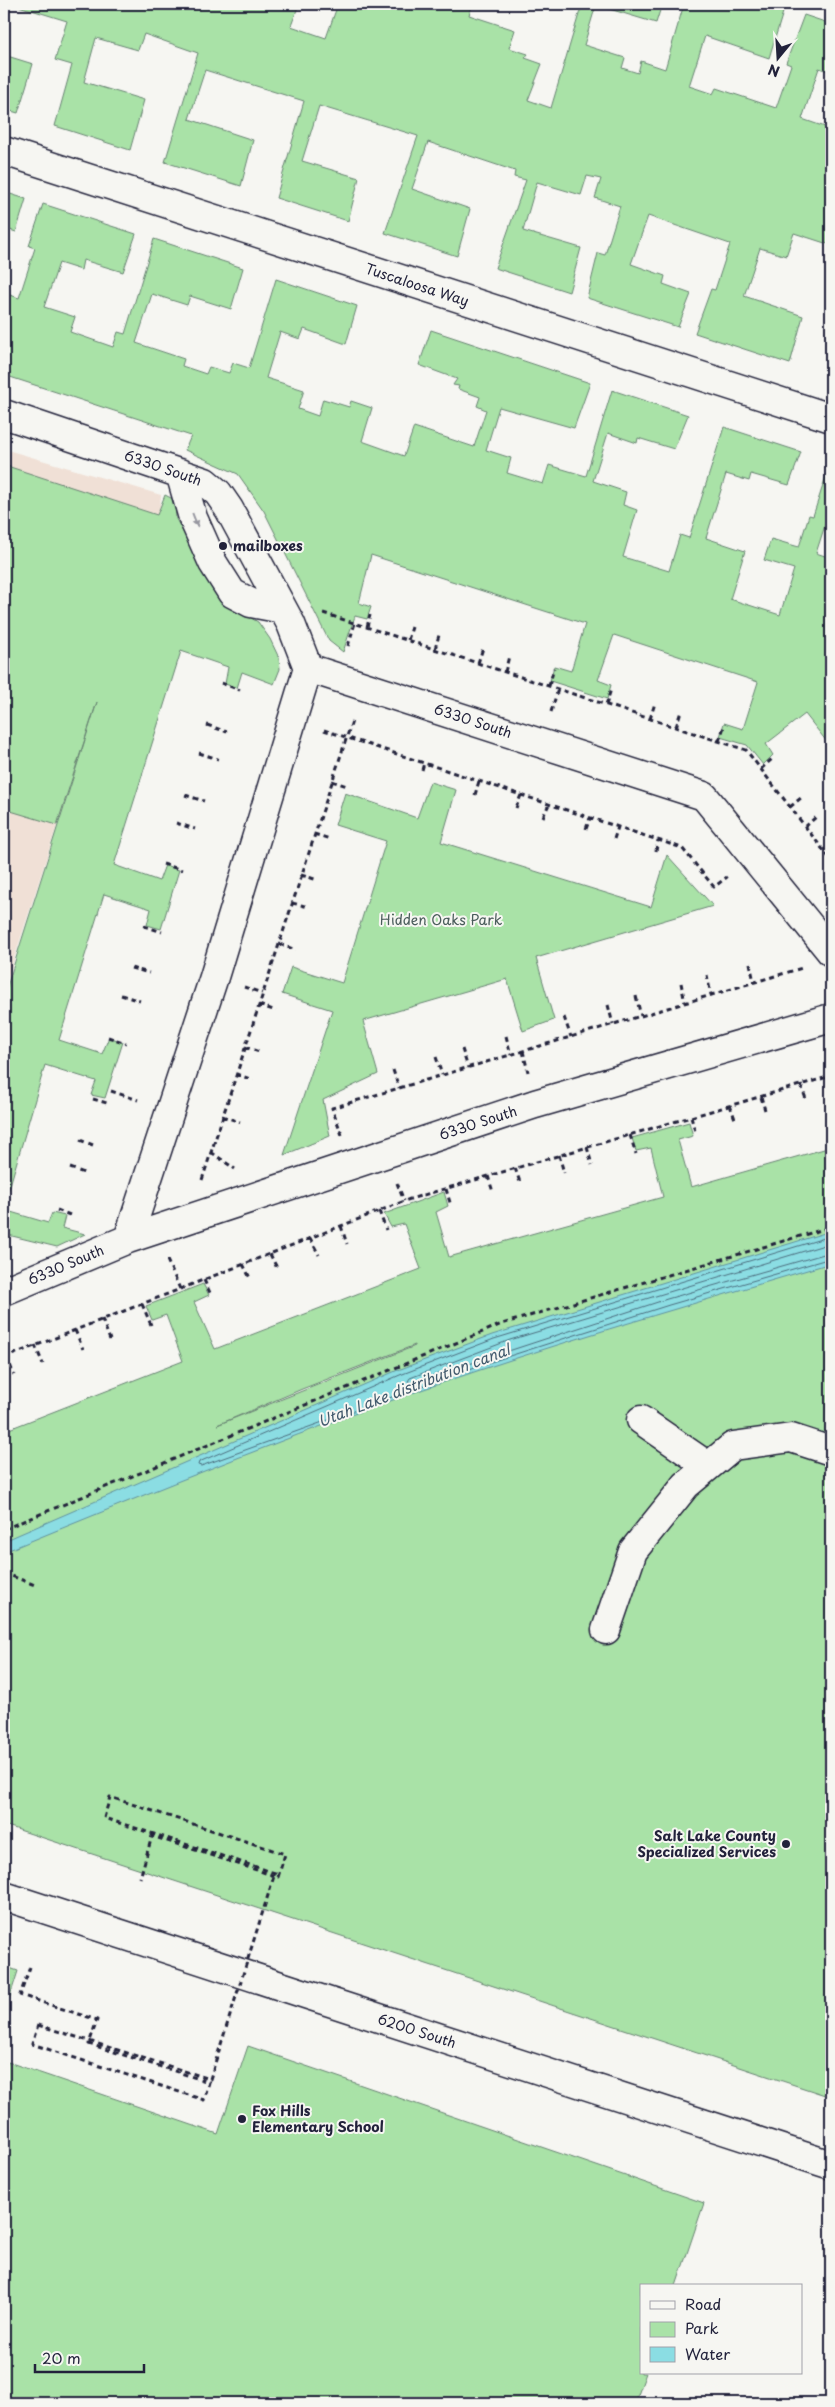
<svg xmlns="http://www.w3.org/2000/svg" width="835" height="2407" viewBox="0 0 835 2407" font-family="'Playpen Sans',sans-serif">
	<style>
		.built { fill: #f0e0d6 }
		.green { fill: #a9e2a7; stroke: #668271; fill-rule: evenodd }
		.water { fill: #8bdde3; stroke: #6192a0 }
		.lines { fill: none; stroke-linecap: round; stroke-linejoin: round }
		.shore { stroke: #4c6d7e; stroke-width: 1 }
		.minor-casing { stroke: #22223b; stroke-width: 31 }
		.major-casing { stroke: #22223b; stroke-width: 31 }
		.path { stroke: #22223b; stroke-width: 3; stroke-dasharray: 5 4; stroke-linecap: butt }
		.minor { stroke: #f6f6f2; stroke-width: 28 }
		.major { stroke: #f6f6f2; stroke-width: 28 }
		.path-bridge { stroke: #22223b; stroke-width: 3; stroke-dasharray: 5 4; stroke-linecap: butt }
		.oneway { fill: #9797a0 }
		.poi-dot { fill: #22223b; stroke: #f6f6f2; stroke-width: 2 }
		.labels { text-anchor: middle; stroke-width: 4; stroke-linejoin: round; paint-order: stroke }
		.street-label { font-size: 14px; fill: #22223b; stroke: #f6f6f2 }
		.poi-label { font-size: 14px; font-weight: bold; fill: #22223b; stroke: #f6f6f2; text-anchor: start }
		.park-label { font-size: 14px; fill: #4a5c5b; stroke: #f6f6f2 }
		.water-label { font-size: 15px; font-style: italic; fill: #425a6d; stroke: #f6f6f2 }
	</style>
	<rect width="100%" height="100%" fill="#f6f6f2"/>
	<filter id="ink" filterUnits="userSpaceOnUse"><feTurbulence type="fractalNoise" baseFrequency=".02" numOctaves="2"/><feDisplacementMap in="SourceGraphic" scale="10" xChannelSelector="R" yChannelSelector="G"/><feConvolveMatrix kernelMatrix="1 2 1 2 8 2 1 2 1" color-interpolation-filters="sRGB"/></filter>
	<g filter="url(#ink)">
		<!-- built -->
		<path class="built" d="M 4,449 L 161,495 L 160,506 L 4,990 Z"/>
		<!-- green -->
		<path class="green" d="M 12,4 L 299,4 L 291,26 L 326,38 L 338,4 L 473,4 L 469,15 L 515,30 L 509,48 L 528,54 L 525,58 L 542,64 L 528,100 L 551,108 L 582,4 L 662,4 L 656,23 L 596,5 L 584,45 L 625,58 L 622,68 L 638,73 L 641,61 L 665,69 L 684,4 L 768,4 L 784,9 L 769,58 L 705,36 L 689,86 L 713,94 L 716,88 L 776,108 L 791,65 L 786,63 L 804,15 L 831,24 L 831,72 L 819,68 L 802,119 L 831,129 L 831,245 L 794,233 L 786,256 L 760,248 L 744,296 L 803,316 L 790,364 L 695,333 L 711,289 L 715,290 L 730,244 L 648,216 L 631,264 L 665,276 L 663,284 L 691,294 L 678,327 L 587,298 L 598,253 L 605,255 L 620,206 L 595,198 L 601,179 L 587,176 L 581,195 L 537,182 L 523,231 L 581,248 L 569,292 L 495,268 L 526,180 L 514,177 L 515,171 L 428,142 L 412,189 L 470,209 L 457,256 L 385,233 L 418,136 L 405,132 L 319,106 L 302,161 L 359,178 L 348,221 L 276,198 L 304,101 L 205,70 L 189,119 L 253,140 L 241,186 L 165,162 L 198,53 L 144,34 L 138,50 L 96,38 L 84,82 L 144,100 L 130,150 L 55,126 L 72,65 L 55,60 L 67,21 Z
			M 4,55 L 33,64 L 18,113 L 4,109 Z
			M 4,192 L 26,199 L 16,232 L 4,228 Z
			M 43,204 L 136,234 L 123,272 L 83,260 L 81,270 L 59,263 L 44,307 L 75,317 L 70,332 L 113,347 L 118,332 L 125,334 L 154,239 L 243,268 L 231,309 L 190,296 L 187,305 L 152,294 L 136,343 L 184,359 L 182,366 L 206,374 L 209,367 L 229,373 L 233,363 L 249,368 L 276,279 L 357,306 L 346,344 L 304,329 L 300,339 L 280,332 L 266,378 L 304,390 L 298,409 L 318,416 L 323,399 L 349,407 L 351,401 L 372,408 L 362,441 L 404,456 L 414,427 L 474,447 L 486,410 L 477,406 L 480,397 L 458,389 L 459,386 L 453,385 L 457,379 L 419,365 L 431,330 L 590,383 L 574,428 L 499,407 L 486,450 L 511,458 L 507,473 L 543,484 L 549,465 L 586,476 L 612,390 L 688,415 L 674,449 L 638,438 L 637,443 L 608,433 L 593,481 L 626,492 L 623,505 L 637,510 L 623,557 L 669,571 L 680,535 L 689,538 L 724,427 L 801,452 L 789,485 L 751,474 L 749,481 L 726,474 L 706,538 L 745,551 L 730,599 L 780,615 L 794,569 L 764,560 L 771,539 L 799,547 L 809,515 L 813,516 L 831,461 L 831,507 L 816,553 L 831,558 L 831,747 L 805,714 L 766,744 L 773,755 L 763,765 L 747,745 L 720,737 L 724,723 L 743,729 L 758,682 L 614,635 L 598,680 L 611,685 L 607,699 L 550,681 L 554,666 L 571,671 L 585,624 L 371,555 L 359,603 L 371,607 L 367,619 L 355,616 L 343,652 L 329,641 L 264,511 L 238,474 L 185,450 L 191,436 L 4,375 L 4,293 L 19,298 L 35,248 L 29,246 Z
			M 4,465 L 157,515 L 165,495 L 175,500 L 176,519 L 217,594 L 233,608 L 258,622 L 270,639 L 279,658 L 280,669 L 274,684 L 242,672 L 237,688 L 225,684 L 228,667 L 181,651 L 114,865 L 159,881 L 165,865 L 179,870 L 161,929 L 147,925 L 151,909 L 104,894 L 59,1040 L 102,1054 L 109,1037 L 123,1042 L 105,1098 L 91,1095 L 96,1081 L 45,1065 L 4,1206 L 4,996 L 97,702 L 57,825 L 4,809 Z
			M 430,782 L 456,790 L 441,842 L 651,907 L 667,855 L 713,906 L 536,958 L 554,1020 L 523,1031 L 507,979 L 363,1021 L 378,1074 L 323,1100 L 330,1136 L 284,1155 L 332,1010 L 282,994 L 291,967 L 342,983 L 386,841 L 335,825 L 345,793 L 417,818 Z
			M 689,1122 L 693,1136 L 678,1140 L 691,1187 L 831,1147 L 831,2097 L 4,1825 L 4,1431 L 183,1361 L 166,1315 L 152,1320 L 146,1306 L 203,1284 L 209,1295 L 194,1302 L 215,1349 L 421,1269 L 404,1224 L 391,1227 L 384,1214 L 444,1192 L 448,1206 L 436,1212 L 449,1257 L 663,1197 L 651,1148 L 636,1151 L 632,1138 ZM 415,1345 L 415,1346 L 217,1425 L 302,1389 Z
			M 4,1210 L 48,1223 L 52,1213 L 65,1216 L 62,1228 L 85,1234 L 57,1247 L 4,1234 Z
			M 4,1966 L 18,1971 L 4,2015 Z
			M 248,2046 L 704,2203 L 676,2286 L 641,2286 L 641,2373 L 646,2373 L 635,2403 L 4,2403 L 4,2074 L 8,2062 L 218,2134 Z"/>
		<!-- water -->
		<path class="water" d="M 831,1231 L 831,1263 C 713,1298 594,1332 477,1371 C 317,1424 160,1488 4,1552 L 4,1541 L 398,1370 L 492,1335 Z"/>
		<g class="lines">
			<!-- shore -->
			<path class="shore" d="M 831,1236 L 494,1339 L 400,1375 L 199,1462 L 198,1465 L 201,1466 L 475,1367 L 669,1305 L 831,1258
				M 831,1243 L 510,1340 L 410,1378 L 408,1381 L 411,1383 L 667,1299 L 831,1252"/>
			<!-- minor casing -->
			<g class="minor-casing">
				<path id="minor" d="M 4,151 L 831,418
					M 4,414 L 205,482 L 218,493 L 229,509 L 291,624 L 308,668 L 214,977 L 128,1239
					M 180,473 L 193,518 L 213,563 L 232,593 L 251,603 L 283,609
					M 308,668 L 704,796 L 831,952
					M 4,1291 L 128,1239 L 535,1104 L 831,1018
					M 641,1420 L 708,1466
					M 606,1630 L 633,1551 L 686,1485 L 733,1446 L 791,1438 L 831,1451"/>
			</g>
			<!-- major casing -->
			<g class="major-casing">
				<path id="major" d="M 4,1896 L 831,2165"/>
			</g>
			<!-- path -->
			<path class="path" d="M 323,613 L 746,750 L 831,860
				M 367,627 L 370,615
				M 408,640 L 412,627
				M 348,646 L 355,623
				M 435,649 L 439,635
				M 478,663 L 483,648
				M 505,672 L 509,656
				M 221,683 L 240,690
				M 549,686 L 554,668
				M 606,705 L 611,689
				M 551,712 L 558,689
				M 650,719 L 655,703
				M 207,725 L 227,732
				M 676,727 L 681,711
				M 324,730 L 682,848 L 714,887 L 727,877
				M 719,741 L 725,724
				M 199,753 L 218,759
				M 761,769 L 772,759
				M 422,770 L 424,763
				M 332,781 L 347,786
				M 185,795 L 204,801
				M 475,795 L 479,781
				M 790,807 L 802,797
				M 516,808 L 521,795
				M 543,817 L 549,804
				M 176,823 L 195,829
				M 805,827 L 817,816
				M 586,829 L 590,818
				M 314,834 L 330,839
				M 614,839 L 618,827
				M 656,851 L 658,840
				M 163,864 L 182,870
				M 301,875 L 318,880
				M 292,903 L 309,907
				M 144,926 L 162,932
				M 279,944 L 296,950
				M 750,963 L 754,982
				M 131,968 L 149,973
				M 707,975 L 711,995
				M 681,983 L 685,1003
				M 244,987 L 262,993
				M 121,995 L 140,1001
				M 636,996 L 641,1016
				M 259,1005 L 276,1011
				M 608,1005 L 613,1024
				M 564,1017 L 571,1037
				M 506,1036 L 511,1055
				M 108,1037 L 126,1043
				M 245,1047 L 262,1053
				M 462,1049 L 468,1068
				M 523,1051 L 528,1072
				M 436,1057 L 442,1075
				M 393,1070 L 399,1088
				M 236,1074 L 253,1080
				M 801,1085 L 806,1099
				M 111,1091 L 138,1100
				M 761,1097 L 765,1110
				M 93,1099 L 107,1103
				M 730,1105 L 735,1119
				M 222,1116 L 240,1122
				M 691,1117 L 695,1131
				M 342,1135 L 332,1108 L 802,968
				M 630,1135 L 636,1154
				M 80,1140 L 93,1145
				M 587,1147 L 592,1165
				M 211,1152 L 235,1169
				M 559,1155 L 564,1173
				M 70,1168 L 84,1173
				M 515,1168 L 521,1185
				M 488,1176 L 493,1192
				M 202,1180 L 353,718
				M 397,1183 L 404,1201
				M 446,1189 L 451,1206
				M 57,1210 L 70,1215
				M 379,1211 L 386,1230
				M 341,1226 L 347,1244
				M 310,1238 L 319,1255
				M 270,1254 L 278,1270
				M 167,1260 L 180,1289
				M 243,1264 L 251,1280
				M 204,1280 L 211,1295
				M 142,1304 L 151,1325
				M 102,1319 L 110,1340
				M 75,1330 L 83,1349
				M 35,1345 L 43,1364
				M 7,1357 L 14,1375
				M 4,1358 L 410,1199 L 831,1076
				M 4,1529 L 502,1324 L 831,1227
				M 4,1573 L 35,1585
				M 104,1818 L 110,1797 L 285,1854 L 278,1877 L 152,1836 L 140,1878
				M 30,1967 L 20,1995 L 97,2020 L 89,2044 L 209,2082 L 204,2100 L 32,2044 L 38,2025"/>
			<!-- minor -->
			<use href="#minor" class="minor"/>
			<!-- major -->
			<use href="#major" class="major"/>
			<!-- path-bridge -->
			<path class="path-bridge" d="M 38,2025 L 210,2079 L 275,1873 L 104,1818"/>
		</g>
		<!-- one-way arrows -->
		<defs><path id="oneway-solid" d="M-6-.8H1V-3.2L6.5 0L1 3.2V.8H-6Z" transform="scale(1.25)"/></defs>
		<use class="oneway" href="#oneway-solid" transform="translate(195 520) rotate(69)"/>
	</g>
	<!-- markers -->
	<g class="poi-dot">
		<circle cx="223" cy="546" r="5"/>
		<circle cx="786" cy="1844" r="5"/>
		<circle cx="242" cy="2119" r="5"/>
	</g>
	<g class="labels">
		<!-- street labels -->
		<g class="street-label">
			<text transform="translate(417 285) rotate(18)" y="5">Tuscaloosa Way</text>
			<text transform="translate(163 468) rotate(19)" y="5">6330 South</text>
			<text transform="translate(473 721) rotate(18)" y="5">6330 South</text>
			<text transform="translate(478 1123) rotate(-18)" y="5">6330 South</text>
			<text transform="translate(66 1265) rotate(-23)" y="5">6330 South</text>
			<text transform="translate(417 2031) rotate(18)" y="5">6200 South</text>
		</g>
		<!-- poi labels -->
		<g class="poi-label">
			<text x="233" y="551">mailboxes</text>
			<text x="776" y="1841" text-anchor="end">Salt Lake County<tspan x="776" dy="16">Specialized Services</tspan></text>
			<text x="252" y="2116">Fox Hills<tspan x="252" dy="16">Elementary School</tspan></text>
		</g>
		<!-- park labels -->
		<g class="park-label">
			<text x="441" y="925">Hidden Oaks Park</text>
		</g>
		<!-- water labels -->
		<g class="water-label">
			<text transform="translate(414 1386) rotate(-21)" y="5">Utah Lake distribution canal</text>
		</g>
	</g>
	<!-- margin -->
	<rect width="835" height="2407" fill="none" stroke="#f6f6f2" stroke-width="20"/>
	<rect x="10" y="10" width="815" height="2387" fill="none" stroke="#22223b" stroke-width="2" filter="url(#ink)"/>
	<!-- legend -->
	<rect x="640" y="2284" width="162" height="90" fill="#f6f6f2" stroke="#a1a1a9"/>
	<rect x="650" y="2301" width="25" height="8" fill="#f6f6f2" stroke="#a1a1a9"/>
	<text x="685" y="2310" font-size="15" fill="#22223b">Road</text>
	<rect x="650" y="2322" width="25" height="15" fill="#a9e2a7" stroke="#a1a1a9"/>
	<text x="685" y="2334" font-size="15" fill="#22223b">Park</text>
	<rect x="650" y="2347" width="25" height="15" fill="#8bdde3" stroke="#a1a1a9"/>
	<text x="685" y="2360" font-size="15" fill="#22223b">Water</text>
	<!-- north arrow -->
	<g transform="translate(778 58) rotate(198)" stroke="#f6f6f2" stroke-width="4" paint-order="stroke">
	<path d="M0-4L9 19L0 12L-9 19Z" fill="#22223b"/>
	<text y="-8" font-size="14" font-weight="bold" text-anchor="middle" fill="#22223b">N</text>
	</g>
	<!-- scale -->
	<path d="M35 2364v8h109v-8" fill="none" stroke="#22223b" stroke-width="2.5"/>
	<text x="42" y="2364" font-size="15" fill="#22223b" stroke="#f6f6f2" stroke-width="4" paint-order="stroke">20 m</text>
</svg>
